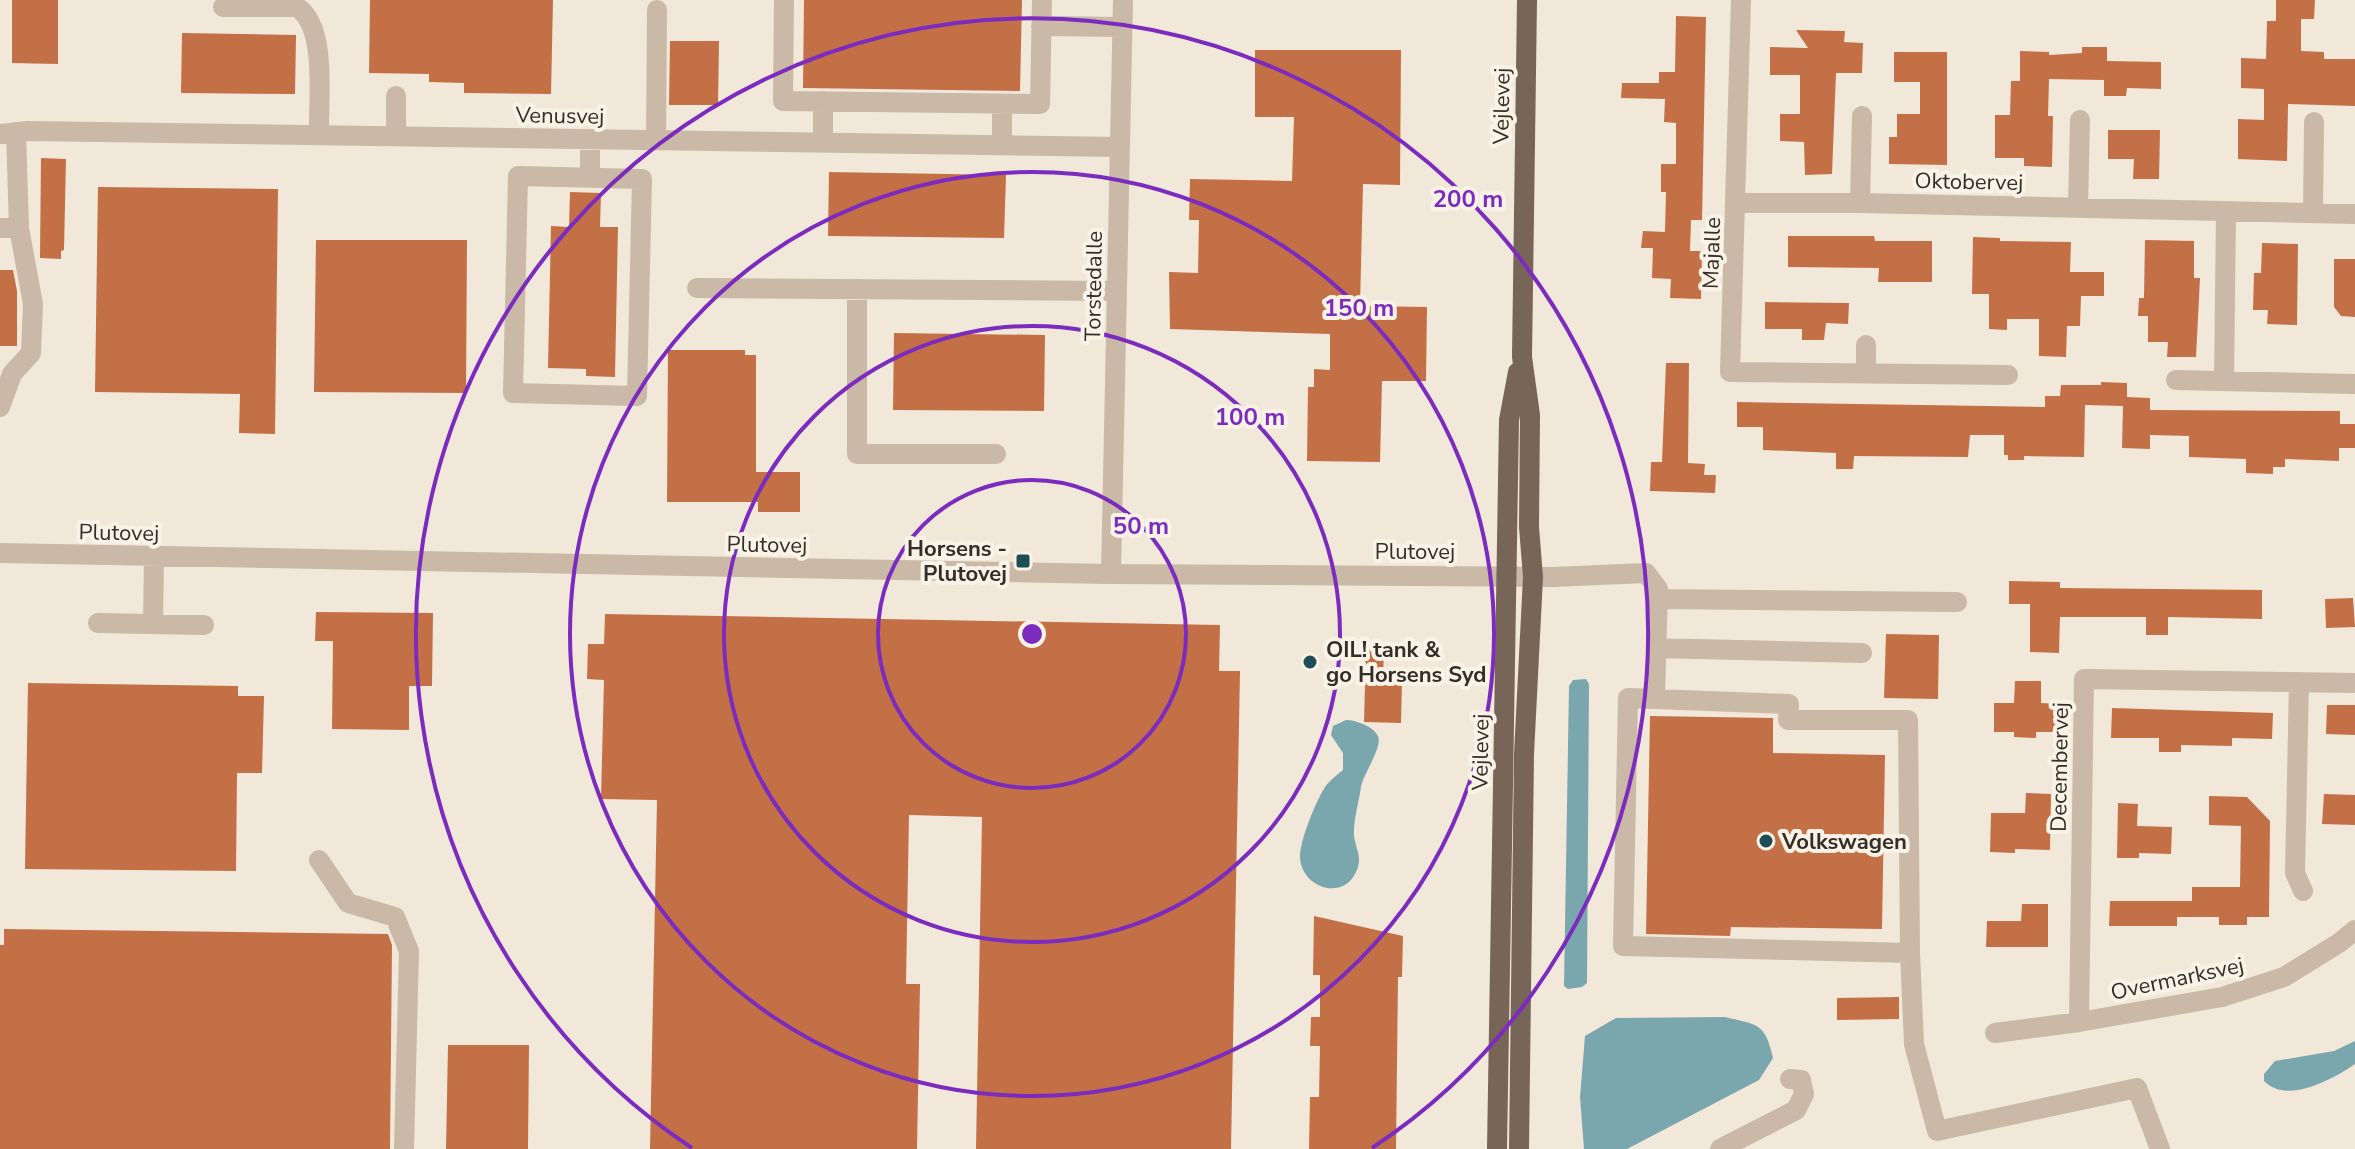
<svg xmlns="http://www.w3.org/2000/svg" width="2355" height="1149" viewBox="0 0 2355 1149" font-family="'Nunito Sans',sans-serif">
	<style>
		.water { fill: #7aa6ad }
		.building { fill: #c37046 }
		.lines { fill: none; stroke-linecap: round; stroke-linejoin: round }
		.minor { stroke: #c9b9a6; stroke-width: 20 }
		.major { stroke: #776558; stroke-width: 20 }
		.ring { fill: none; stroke: #7b2cbf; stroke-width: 4 }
		.poi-dot { fill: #1e4d55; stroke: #f9f2e6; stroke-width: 3 }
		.labels { text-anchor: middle; stroke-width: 8; stroke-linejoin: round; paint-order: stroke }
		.street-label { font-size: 22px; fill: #352d27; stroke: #f9f2e6 }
		.poi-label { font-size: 22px; font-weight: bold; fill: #352d27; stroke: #f9f2e6; text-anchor: start }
		.centre { fill: #7b2cbf; stroke: #f9f2e6; stroke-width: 4 }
		.ring-label { font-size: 24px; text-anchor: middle; font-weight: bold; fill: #7b2cbf; stroke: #f9f2e6; stroke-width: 8; stroke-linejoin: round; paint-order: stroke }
	</style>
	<rect width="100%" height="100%" fill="#f1e8da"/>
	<!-- water -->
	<path class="water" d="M 1586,679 L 1589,684 L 1587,983 L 1582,987 L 1568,989 L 1564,986 L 1569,686 L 1573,680 Z
		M 1346,720 C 1355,720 1373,726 1378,736 C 1383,747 1363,774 1361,787 C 1359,802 1353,821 1354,836 C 1356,850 1363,858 1356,872 C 1342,902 1301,887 1300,857 C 1300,840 1316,801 1325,787 C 1330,780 1337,775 1343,770 L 1343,753 L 1331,735 L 1333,726 Z
		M 1725,1017 C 1757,1025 1765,1022 1773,1058 L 1759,1080 L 1627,1149 L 1584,1149 L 1580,1097 L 1585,1036 L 1616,1018 Z
		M 2355,1041 L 2355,1064 C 2333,1079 2287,1105 2264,1081 L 2264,1074 L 2275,1061 L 2334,1051 Z"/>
	<!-- building -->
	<path class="building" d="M 12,0 L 58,0 L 58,64 L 12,63 Z
		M 370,0 L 553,0 L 551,94 L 464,93 L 464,83 L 429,82 L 429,74 L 369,73 Z
		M 804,0 L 1022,0 L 1020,91 L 803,88 Z
		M 2276,0 L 2315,0 L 2314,19 L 2301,19 L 2301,51 L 2324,52 L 2324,59 L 2355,59 L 2355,106 L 2288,104 L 2287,161 L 2238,159 L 2238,119 L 2264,120 L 2264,89 L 2241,88 L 2241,58 L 2266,59 L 2267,21 L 2276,21 Z
		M 1676,16 L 1706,17 L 1702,220 L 1691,220 L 1690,251 L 1702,251 L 1701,299 L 1670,298 L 1671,279 L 1652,278 L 1653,248 L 1641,248 L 1643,231 L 1665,232 L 1666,192 L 1661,192 L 1661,164 L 1676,164 L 1676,123 L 1664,122 L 1665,99 L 1621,98 L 1622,83 L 1659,83 L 1659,72 L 1675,72 Z
		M 1796,30 L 1845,31 L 1844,42 L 1863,43 L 1862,73 L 1836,73 L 1832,174 L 1805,175 L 1804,142 L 1780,141 L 1780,114 L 1800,114 L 1800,75 L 1770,75 L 1770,47 L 1808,48 Z
		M 182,33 L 296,35 L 295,94 L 181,93 Z
		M 670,41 L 719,41 L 718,105 L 669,105 Z
		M 2082,47 L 2107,47 L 2107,61 L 2161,62 L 2161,89 L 2127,88 L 2126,96 L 2104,96 L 2104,80 L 2049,79 L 2048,116 L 2053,116 L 2052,167 L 2024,166 L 2024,158 L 1995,158 L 1995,115 L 2010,115 L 2011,81 L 2020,81 L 2020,51 L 2049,52 L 2049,55 L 2082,53 Z
		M 1255,50 L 1401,50 L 1400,185 L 1363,184 L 1360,306 L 1427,307 L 1426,381 L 1382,381 L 1380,462 L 1307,461 L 1308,387 L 1314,387 L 1314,369 L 1330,370 L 1330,334 L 1170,329 L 1169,272 L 1198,273 L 1199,220 L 1189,220 L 1190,179 L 1292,181 L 1294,117 L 1255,117 Z
		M 1894,52 L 1947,52 L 1947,165 L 1889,164 L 1889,137 L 1897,137 L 1897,114 L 1920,114 L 1920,82 L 1894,82 Z
		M 2108,130 L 2160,130 L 2159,179 L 2133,179 L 2134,159 L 2108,159 Z
		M 41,158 L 66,159 L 64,250 L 61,251 L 61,259 L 40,258 Z
		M 829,172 L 1006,175 L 1004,238 L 828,236 Z
		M 98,187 L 278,189 L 275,434 L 239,433 L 240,394 L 95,392 Z
		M 570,192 L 601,193 L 600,227 L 618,227 L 615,377 L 586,376 L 586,369 L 548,368 L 551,226 L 569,227 Z
		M 1788,236 L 1874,236 L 1875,241 L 1932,241 L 1932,282 L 1878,282 L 1879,268 L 1788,267 Z
		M 1973,237 L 2000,238 L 2000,241 L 2071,242 L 2070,272 L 2104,272 L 2104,296 L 2081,296 L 2080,326 L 2067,326 L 2066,357 L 2039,356 L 2039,319 L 2007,319 L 2007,330 L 1989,329 L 1989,294 L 1972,294 Z
		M 316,240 L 467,240 L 466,393 L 314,392 Z
		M 2145,240 L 2194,241 L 2194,278 L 2200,278 L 2196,357 L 2167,357 L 2168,342 L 2148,342 L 2148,316 L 2138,316 L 2139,298 L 2144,298 Z
		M 2262,243 L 2298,244 L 2297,325 L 2267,324 L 2268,310 L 2253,310 L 2254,273 L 2261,273 Z
		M 2334,259 L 2355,259 L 2355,317 L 2341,316 L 2334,307 Z
		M 0,270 L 13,270 L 17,291 L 17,346 L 0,346 Z
		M 1765,302 L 1849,303 L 1848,324 L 1826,323 L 1824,340 L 1802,340 L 1802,329 L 1765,329 Z
		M 894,333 L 1045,335 L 1044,411 L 893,410 Z
		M 668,350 L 745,350 L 745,355 L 756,355 L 756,472 L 800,472 L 800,512 L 758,512 L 758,502 L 667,502 Z
		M 1666,363 L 1689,363 L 1688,463 L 1705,464 L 1704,475 L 1716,475 L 1715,493 L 1650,491 L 1651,462 L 1662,462 Z
		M 2101,382 L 2127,383 L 2127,397 L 2150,398 L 2150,410 L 2340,411 L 2340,424 L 2355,424 L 2355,448 L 2339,448 L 2339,461 L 2285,459 L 2285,467 L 2273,467 L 2273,474 L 2246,473 L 2246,459 L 2189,457 L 2189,436 L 2150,435 L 2150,449 L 2122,448 L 2123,406 L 2085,405 L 2084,457 L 2024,456 L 2024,460 L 2008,460 L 2008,455 L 2004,455 L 2004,435 L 1970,435 L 1968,457 L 1854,456 L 1853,469 L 1836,469 L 1836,453 L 1763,450 L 1763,427 L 1737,427 L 1737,402 L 2045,407 L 2045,396 L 2060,396 L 2061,385 L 2101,385 Z
		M 2009,581 L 2060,582 L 2060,588 L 2262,590 L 2262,619 L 2168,617 L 2168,635 L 2146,635 L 2146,617 L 2060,617 L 2059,653 L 2030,652 L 2030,604 L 2009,604 Z
		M 2353,598 L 2355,627 L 2326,628 L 2325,599 Z
		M 316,612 L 433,613 L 432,686 L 409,686 L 409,730 L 332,729 L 333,641 L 315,641 Z
		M 605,614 L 1220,625 L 1219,671 L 1240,671 L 1231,1149 L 976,1149 L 982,817 L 909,815 L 906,984 L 920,984 L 917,1149 L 650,1149 L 657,800 L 601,799 L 604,680 L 587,679 L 588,644 L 604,644 Z
		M 1886,634 L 1939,635 L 1938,699 L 1884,698 Z
		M 1366,647 L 1384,647 L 1383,682 L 1402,682 L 1401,723 L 1364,722 Z
		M 2015,681 L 2041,681 L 2041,703 L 2058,704 L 2057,732 L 2036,732 L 2036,738 L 2014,737 L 2014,732 L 1994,732 L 1994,703 L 2014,703 Z
		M 28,683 L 238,686 L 238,696 L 264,696 L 262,773 L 237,773 L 236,871 L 25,869 Z
		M 2327,705 L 2355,705 L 2355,735 L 2326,734 Z
		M 2112,708 L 2273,713 L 2272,739 L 2232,738 L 2232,746 L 2181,745 L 2181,752 L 2159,752 L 2159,738 L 2111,738 Z
		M 1650,716 L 1773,718 L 1773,753 L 1885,755 L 1882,929 L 1731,927 L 1730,936 L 1646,934 Z
		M 2026,793 L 2051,794 L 2050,850 L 2015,849 L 2015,853 L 1990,852 L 1991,813 L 2025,813 Z
		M 2324,794 L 2355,795 L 2355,825 L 2322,824 Z
		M 2209,796 L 2247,797 L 2270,821 L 2269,917 L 2247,917 L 2247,925 L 2219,925 L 2219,917 L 2177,917 L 2177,926 L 2109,926 L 2110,901 L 2192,901 L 2192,887 L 2240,887 L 2241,826 L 2209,825 Z
		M 2118,803 L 2138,804 L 2137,826 L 2172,827 L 2171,854 L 2139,853 L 2139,858 L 2117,858 Z
		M 2022,904 L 2048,904 L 2048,947 L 1986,947 L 1987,921 L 2021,921 Z
		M 1314,916 L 1403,936 L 1402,977 L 1398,977 L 1396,1149 L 1309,1149 L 1310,1097 L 1319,1097 L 1320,1046 L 1310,1046 L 1311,1017 L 1320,1017 L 1320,975 L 1313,975 Z
		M 4,929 L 388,934 L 392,945 L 390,1149 L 0,1149 L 0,945 L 4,945 Z
		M 1899,997 L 1899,1019 L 1837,1020 L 1837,998 Z
		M 448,1045 L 529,1045 L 528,1149 L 446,1149 Z"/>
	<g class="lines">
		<!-- minor -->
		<path class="minor" d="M 784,0 L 783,101 L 1040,104 L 1042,0
			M 1741,0 L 1730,372 L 2008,375
			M 223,7 L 297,7 C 328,27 318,101 319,135
			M 1041,26 L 1123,27
			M 396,96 L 396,136
			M 823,101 L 823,143
			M 16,132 L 19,228
			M 0,134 L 28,131 L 1120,147
			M 590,139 L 590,178
			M 656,140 L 657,10
			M 1002,145 L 1002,104
			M 518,176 L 642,179 L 637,396 L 513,393 Z
			M 1737,203 L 1860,203 L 2355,214
			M 1860,203 L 1862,116
			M 2078,207 L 2080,120
			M 2313,213 L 2314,122
			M 0,228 L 19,228 L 33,304 L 31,353 L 12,374 L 0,407
			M 697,288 L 1117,291
			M 857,289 L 857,454 L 996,454
			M 1866,374 L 1866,345
			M 2176,380 L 2355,384
			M 2224,381 L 2226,213
			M 0,553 L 1111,574 L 1553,577 L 1646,573 L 1658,589 L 1655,699 L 1789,704 L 1788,720 L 1908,720 L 1910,953
			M 1111,574 L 1123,0
			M 1657,599 L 1957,602
			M 98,623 L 204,625
			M 153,624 L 154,556
			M 1656,648 L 1862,653
			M 2299,682 L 2295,873 L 2303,891
			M 1655,699 L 1628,698 L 1623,946 L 1910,953 L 1914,1044 L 1937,1131 L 2137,1088 L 2160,1149
			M 319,860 L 348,903 L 395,917 L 409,951 L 404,1149
			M 2079,1022 L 2084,679 L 2355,683
			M 1995,1033 L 2079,1022 L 2222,997 L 2284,977 L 2339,943 L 2355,930
			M 1720,1149 L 1796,1110 L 1804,1094 L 1801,1080 L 1790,1079"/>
		<!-- major -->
		<path class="major" d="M 1497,1149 L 1509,420 L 1518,372
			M 1519,1149 L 1524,754 L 1533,577 L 1529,527 L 1530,415 L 1522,357 L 1527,0"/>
	</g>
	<!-- distance rings -->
	<g class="ring">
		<circle cx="1032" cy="634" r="154"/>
		<circle cx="1032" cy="634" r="308"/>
		<circle cx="1032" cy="634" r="462"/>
		<path d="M692 1148A616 616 0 1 1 1372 1148"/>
	</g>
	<!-- markers -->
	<g class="poi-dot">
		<rect x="1015" y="553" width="16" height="16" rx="4"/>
		<circle cx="1310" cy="662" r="8"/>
		<circle cx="1766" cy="841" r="8"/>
	</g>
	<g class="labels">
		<!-- street labels -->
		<g class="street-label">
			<text transform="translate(1501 106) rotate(-89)" y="8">Vejlevej</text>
			<text transform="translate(560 115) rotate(1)" y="8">Venusvej</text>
			<text transform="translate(1969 181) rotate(1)" y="8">Oktobervej</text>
			<text transform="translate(1711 253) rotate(-88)" y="8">Majalle</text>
			<text transform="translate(1093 286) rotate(-89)" y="8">Torstedalle</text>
			<text transform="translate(119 532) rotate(1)" y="8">Plutovej</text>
			<text transform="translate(767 544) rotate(1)" y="8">Plutovej</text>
			<text x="1415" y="559">Plutovej</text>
			<text transform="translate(1480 752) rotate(-89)" y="8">Vejlevej</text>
			<text transform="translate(2059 767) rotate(-89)" y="8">Decembervej</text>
			<text transform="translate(2177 978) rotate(-12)" y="8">Overmarksvej</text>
		</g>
		<!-- poi labels -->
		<g class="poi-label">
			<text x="1007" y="556" text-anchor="end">Horsens -<tspan x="1007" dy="25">Plutovej</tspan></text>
			<text x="1326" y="657">OIL! tank &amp;<tspan x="1326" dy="25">go Horsens Syd</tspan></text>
			<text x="1782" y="849">Volkswagen</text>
		</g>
	</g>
	<circle cx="1032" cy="634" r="12" class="centre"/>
	<g class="ring-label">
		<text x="1468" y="207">200 m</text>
		<text x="1359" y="316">150 m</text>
		<text x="1250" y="425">100 m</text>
		<text x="1141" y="534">50 m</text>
	</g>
</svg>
